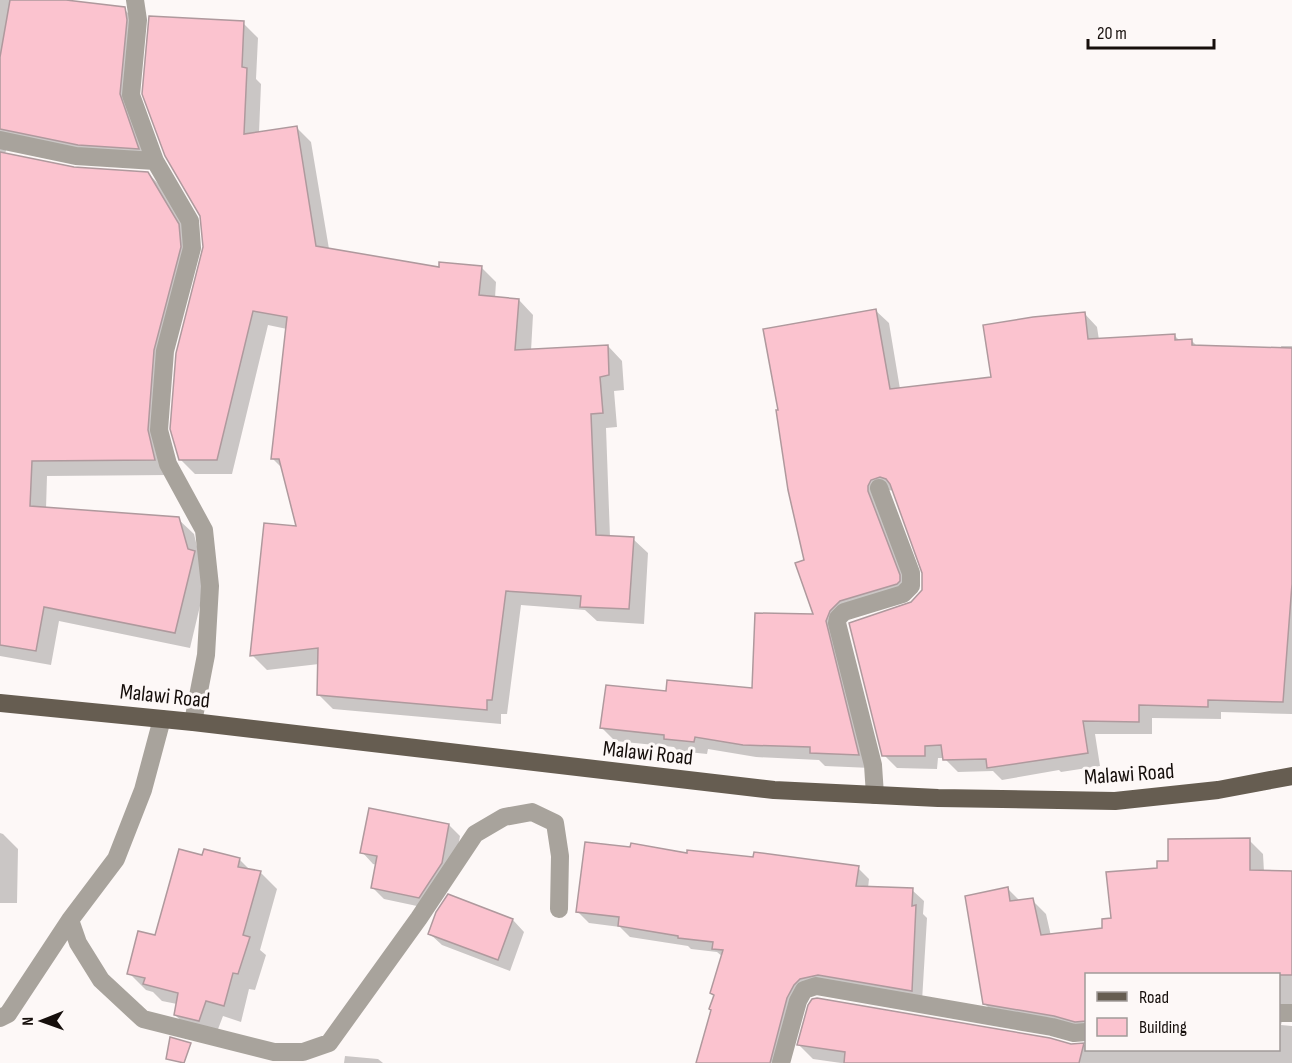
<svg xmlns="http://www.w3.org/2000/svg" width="1292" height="1063" viewBox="0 0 1292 1063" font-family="'Sofia Sans Condensed',sans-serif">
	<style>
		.shadow { fill: #0003 }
		.building { fill: #fbc3cf; stroke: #af999d; stroke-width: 1.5 }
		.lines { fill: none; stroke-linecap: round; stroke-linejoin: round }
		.minor { stroke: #a8a39c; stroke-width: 18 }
		.major { stroke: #665d51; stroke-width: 18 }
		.labels { text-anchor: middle; stroke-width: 6; stroke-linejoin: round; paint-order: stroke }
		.street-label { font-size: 22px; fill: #160f0c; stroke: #fdf8f7 }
	</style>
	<rect width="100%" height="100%" fill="#fdf8f7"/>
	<!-- shadow -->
	<path class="shadow" d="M 0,0 L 54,0 L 124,9 L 139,24 L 134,111 L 153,163 L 7,147 L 5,154 L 73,168 L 148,173 L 163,189 L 194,241 L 168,366 L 162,446 L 170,475 L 47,476 L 46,509 L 178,519 L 194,534 L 200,559 L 209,568 L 190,648 L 59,621 L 51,665 L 0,656 Z
		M 243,23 L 258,38 L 256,79 L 261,84 L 259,133 L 296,127 L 311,142 L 329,249 L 440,269 L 481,267 L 496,282 L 495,298 L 519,300 L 533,315 L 531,351 L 608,346 L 622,361 L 624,390 L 614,391 L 617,427 L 606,428 L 610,537 L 633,539 L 648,553 L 644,624 L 597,621 L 585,610 L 521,605 L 507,714 L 501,714 L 501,724 L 333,709 L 318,694 L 319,664 L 267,670 L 252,655 L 298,527 L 283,469 L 273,459 L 287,329 L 268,325 L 232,474 L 195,474 L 180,459 L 205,247 Z
		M 875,310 L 889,323 L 900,389 L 993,378 L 1084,313 L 1097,327 L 1099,340 L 1175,336 L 1180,341 L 1191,340 L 1198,347 L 1282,350 L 1281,346 L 1292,346 L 1292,714 L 1221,712 L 1221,719 L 1152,718 L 1152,734 L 1095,734 L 1100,766 L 1061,772 L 1059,770 L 1002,780 L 993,771 L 958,772 L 944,758 L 938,758 L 937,769 L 897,768 L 884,755 L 911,604 L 923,590 L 924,573 L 894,491 L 889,490 L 912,589 L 854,614 L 842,624 L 871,768 L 825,766 L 819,760 L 756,757 L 708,749 L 707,754 L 678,751 L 674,747 L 615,741 L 602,728 L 668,692 L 754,689 L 815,616 L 806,561 Z
		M 449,825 L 460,836 L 453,875 L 431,909 L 384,899 L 373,888 L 377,865 L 373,864 L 362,852 Z
		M 0,833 L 3,834 L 18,849 L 17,903 L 0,903 Z
		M 1249,840 L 1263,854 L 1264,872 L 1292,873 L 1292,1015 L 1282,1021 L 1281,1025 L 1292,1026 L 1292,1063 L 841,1063 L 813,1059 L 799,1045 L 1086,1045 L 1086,1050 L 1278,1050 L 1278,974 L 1086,974 L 1086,1034 L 998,1017 L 984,1003 L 1008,889 L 1020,901 L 1032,900 L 1046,914 L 1051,936 L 1104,929 L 1159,869 L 1170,862 Z
		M 205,850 L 240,860 L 251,871 L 261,873 L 277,889 L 260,950 L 266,955 L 255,990 L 249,989 L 241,1022 L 223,1016 L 215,1037 L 192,1031 L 175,1015 L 177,1004 L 162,1001 L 153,992 L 146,990 L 129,973 L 156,937 Z
		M 688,855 L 858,868 L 869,879 L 868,888 L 912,890 L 924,901 L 923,914 L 927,918 L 922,1001 L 811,990 L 783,1063 L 698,1063 L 715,996 L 711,993 L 723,957 L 717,952 L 691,949 L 688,946 L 630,937 L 620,927 L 589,923 L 578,912 Z
		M 513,920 L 524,932 L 510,971 L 442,945 L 430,934 Z
		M 345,1056 L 378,1059 L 383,1063 L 344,1063 Z"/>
	<!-- building -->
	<path class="building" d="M 10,0 L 66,0 L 125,7 L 127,20 L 120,94 L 139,149 L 78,145 L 0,129 L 0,57 Z
		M 149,16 L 244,21 L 242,67 L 247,68 L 244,134 L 297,126 L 316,246 L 439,267 L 439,262 L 482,266 L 479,295 L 519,299 L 515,350 L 608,345 L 609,375 L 600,377 L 603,413 L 591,414 L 596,535 L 634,537 L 629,609 L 580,607 L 581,596 L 506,591 L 492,700 L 487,700 L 487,710 L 317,695 L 318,648 L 250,656 L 264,523 L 296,526 L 279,459 L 271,459 L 287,317 L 253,311 L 217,460 L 179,460 L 170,429 L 176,353 L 203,247 L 200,216 L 165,156 L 142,94 Z
		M 0,152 L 74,167 L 148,172 L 179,224 L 181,247 L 154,350 L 148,430 L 155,460 L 32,461 L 30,506 L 179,517 L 188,549 L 195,551 L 175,633 L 44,607 L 36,651 L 0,645 Z
		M 876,309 L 890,389 L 991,377 L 983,325 L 1033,317 L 1085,312 L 1088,339 L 1175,334 L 1175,340 L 1192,339 L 1192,345 L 1292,348 L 1292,584 L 1283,702 L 1208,700 L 1208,707 L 1139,705 L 1139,722 L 1083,721 L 1088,753 L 987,768 L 986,759 L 943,760 L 941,745 L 925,746 L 925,756 L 882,756 L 849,623 L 911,602 L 922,590 L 922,573 L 890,484 L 886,479 L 880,477 L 871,480 L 868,486 L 868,491 L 900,575 L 900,581 L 897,584 L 840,601 L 830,611 L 826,621 L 859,755 L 810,753 L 810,747 L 743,745 L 695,737 L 694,742 L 664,739 L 664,735 L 600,728 L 606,685 L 666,691 L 667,680 L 752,688 L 755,613 L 813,614 L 795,563 L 804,560 L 788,490 L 776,410 L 778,410 L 763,329 Z
		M 369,808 L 449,824 L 442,863 L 419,898 L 371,888 L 377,856 L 360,853 Z
		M 1250,838 L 1250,870 L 1292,871 L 1292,975 L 1086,975 L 1086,1021 L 1075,1022 L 1054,1016 L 983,1004 L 965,896 L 1008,887 L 1010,901 L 1033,898 L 1041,935 L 1102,928 L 1102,919 L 1111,918 L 1106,872 L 1157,868 L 1157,861 L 1168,861 L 1168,839 Z
		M 585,842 L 630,847 L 631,843 L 687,853 L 687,850 L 753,857 L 754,852 L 822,861 L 859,866 L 856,886 L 913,888 L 912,906 L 916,905 L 912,991 L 818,975 L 800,979 L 794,985 L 787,998 L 770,1063 L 696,1063 L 711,1010 L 709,1009 L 714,995 L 710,993 L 723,950 L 712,949 L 713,942 L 678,938 L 678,936 L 618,926 L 619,917 L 576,912 Z
		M 179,849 L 202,855 L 204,849 L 240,858 L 238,867 L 261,871 L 243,935 L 250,937 L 238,974 L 233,973 L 224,1006 L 206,1001 L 199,1021 L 174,1015 L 178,993 L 143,984 L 145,978 L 127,974 L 138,931 L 155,935 Z
		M 448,894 L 513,919 L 498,960 L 428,934 L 436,912 Z
		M 817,998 L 1050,1038 L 1071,1044 L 1084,1043 L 1079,1063 L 844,1063 L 845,1052 L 797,1045 L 808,1005 L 812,999 Z
		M 170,1037 L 191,1043 L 184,1063 L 166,1059 Z"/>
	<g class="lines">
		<!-- minor -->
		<path class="minor" d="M 135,0 L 138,20 L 131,95 L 155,161 L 190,221 L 192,248 L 165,351 L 159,430 L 168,464 L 204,530 L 210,586 L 206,655 L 193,722
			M 0,140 L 76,156 L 155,161
			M 875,795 L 873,765 L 837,623 L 838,618 L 844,612 L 903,594 L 911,586 L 911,573 L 879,488
			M 70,920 L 78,943 L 101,980 L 143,1019 L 274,1052 L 303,1052 L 329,1043 L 419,918 L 475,834 L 504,817 L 532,812 L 555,823 L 560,856 L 559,909
			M 1278,1013 L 1292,1013
			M 0,1018 L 8,1014 L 70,920 L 116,859 L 143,790 L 162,719
			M 781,1063 L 798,1001 L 804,990 L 816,986 L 1052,1027 L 1074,1033 L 1086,1032"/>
		<!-- major -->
		<path class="major" d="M 0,703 L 193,722 L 774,790 L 938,798 L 1115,801 L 1218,790 L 1292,776"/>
	</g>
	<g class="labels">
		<!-- street labels -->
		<g class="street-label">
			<text transform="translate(165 695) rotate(6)" y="8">Malawi Road</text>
			<text transform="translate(648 752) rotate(6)" y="8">Malawi Road</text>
			<text transform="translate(1129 773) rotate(-4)" y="8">Malawi Road</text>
		</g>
	</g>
	<!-- legend -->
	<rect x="1085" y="973" width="195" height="78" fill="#fdf8f7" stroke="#a19b99" stroke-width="1.5"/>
	<rect x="1097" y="992" width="30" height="9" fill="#665d51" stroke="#a19b99" stroke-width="1.5"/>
	<text x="1139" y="1003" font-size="18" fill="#160f0c">Road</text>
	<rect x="1097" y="1018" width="30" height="18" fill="#fbc3cf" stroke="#a19b99" stroke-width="1.5"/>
	<text x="1139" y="1033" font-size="18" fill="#160f0c">Building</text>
	<!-- north arrow -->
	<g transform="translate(42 1021) rotate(269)" stroke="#fdf8f7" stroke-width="4.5" paint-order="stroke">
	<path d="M0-4.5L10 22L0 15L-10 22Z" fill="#160f0c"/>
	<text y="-9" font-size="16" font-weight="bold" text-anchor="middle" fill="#160f0c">N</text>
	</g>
	<!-- scale -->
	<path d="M1088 39v9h126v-9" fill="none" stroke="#160f0c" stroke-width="3"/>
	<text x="1097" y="39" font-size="18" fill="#160f0c" stroke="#fdf8f7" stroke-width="4.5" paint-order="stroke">20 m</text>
</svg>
